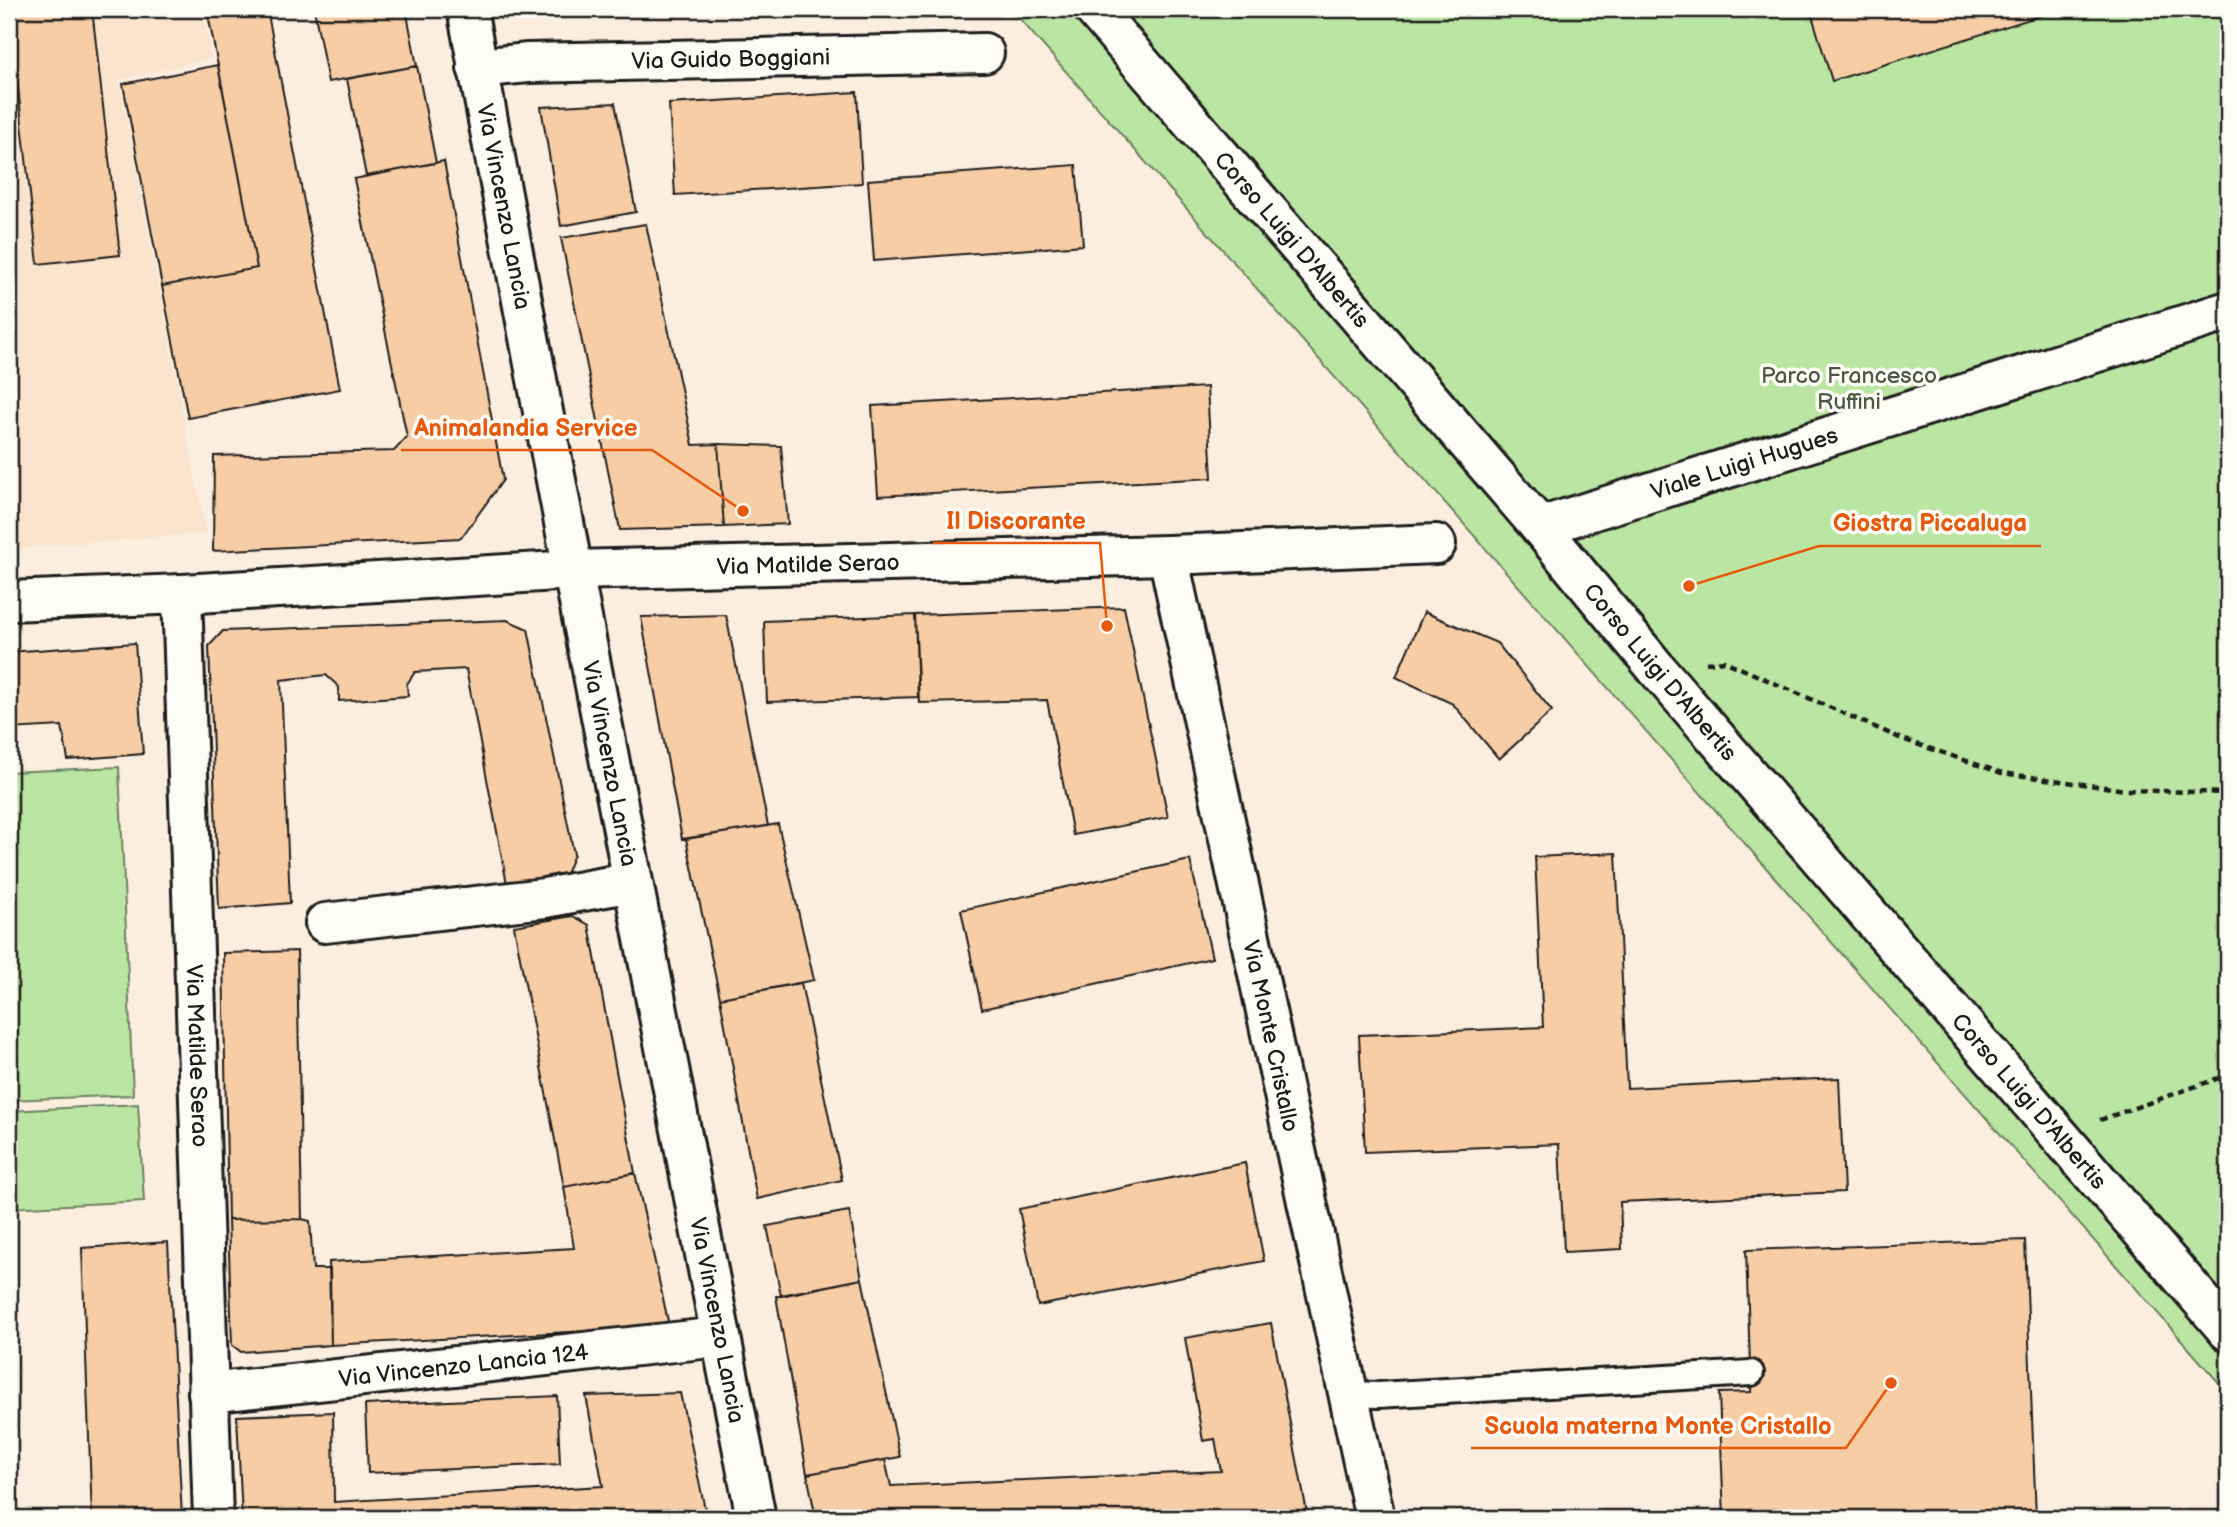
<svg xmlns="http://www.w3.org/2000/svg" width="2237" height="1527" viewBox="0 0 2237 1527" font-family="'Balsamiq Sans',sans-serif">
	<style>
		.built { fill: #fae4ce }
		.green { fill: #bbe5a2; stroke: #6c805f; stroke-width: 2 }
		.building { fill: #f7cda6; stroke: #1c1c1c; stroke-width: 2 }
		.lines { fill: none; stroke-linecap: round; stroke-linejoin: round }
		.lane-casing { stroke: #1c1c1c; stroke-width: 30 }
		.street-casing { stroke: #1c1c1c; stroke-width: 44 }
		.secondary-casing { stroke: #1c1c1c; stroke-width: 44 }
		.path { stroke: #1c1c1c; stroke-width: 4.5; stroke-dasharray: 7 5; stroke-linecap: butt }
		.lane { stroke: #fdfcf7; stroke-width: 24 }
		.street { stroke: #fdfcf7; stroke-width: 38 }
		.secondary { stroke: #fdfcf7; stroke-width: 38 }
		.labels { text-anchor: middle; stroke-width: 7; stroke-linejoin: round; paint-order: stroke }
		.street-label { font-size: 23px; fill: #1c1c1c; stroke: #fdfcf7 }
		.park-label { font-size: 23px; fill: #4c5844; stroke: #fdfcf7 }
		.leader { fill: none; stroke: #e8590c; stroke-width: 2.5 }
		.callout-dot { fill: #e8590c; stroke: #fdfcf7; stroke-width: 2.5 }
		.callout-label { font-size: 24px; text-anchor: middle; font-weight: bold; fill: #e8590c; stroke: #fdfcf7; stroke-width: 7; stroke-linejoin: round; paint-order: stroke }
	</style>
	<rect width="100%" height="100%" fill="#fbeedf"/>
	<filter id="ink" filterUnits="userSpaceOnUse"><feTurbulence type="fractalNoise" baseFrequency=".0143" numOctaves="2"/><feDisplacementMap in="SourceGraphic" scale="14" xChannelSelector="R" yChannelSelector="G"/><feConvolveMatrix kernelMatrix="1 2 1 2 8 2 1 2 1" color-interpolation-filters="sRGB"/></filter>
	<g filter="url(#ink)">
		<!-- built -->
		<path class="built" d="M 9,9 L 202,9 L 212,58 L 119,80 L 206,533 L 9,549 Z"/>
		<!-- green -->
		<path class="green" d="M 498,9 L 622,9 L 500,19 Z
			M 1011,9 L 2228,9 L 2228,1393 Z
			M 119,767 L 133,1095 L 9,1100 L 9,772 Z
			M 138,1104 L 144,1201 L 9,1208 L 9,1111 Z"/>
		<!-- building -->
		<path class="building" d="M 9,9 L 92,9 L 120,255 L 38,264 Z
			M 207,9 L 267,9 L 340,389 L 188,418 L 162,286 L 257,268 Z
			M 314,9 L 406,9 L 417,66 L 328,82 Z
			M 1810,9 L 2062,9 L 1832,81 Z
			M 218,65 L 257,268 L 162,286 L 123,84 Z
			M 417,66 L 436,163 L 366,176 L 347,79 Z
			M 857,92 L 862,183 L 675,195 L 669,104 Z
			M 615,103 L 636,212 L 561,226 L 541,107 Z
			M 444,161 L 503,480 L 461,538 L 213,551 L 214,456 L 394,451 L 407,437 L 354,179 Z
			M 1076,165 L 1083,245 L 874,261 L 868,180 Z
			M 646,224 L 693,445 L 718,444 L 724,527 L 620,530 L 561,238 Z
			M 1207,387 L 1212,478 L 878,496 L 872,406 Z
			M 718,444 L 781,446 L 788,524 L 724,527 Z
			M 1124,607 L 1168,817 L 1073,835 L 1047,700 L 919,703 L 915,615 Z
			M 1424,612 L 1497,643 L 1552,711 L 1499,759 L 1453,704 L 1396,677 Z
			M 726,615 L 768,826 L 682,839 L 641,617 Z
			M 915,615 L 918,697 L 767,702 L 764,621 Z
			M 507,620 L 528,629 L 574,854 L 566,874 L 507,884 L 466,669 L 415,672 L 407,684 L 408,696 L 339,701 L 339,687 L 326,675 L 281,680 L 290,903 L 219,909 L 209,646 L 223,631 Z
			M 135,643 L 143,754 L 68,760 L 62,726 L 9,729 L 9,652 Z
			M 778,824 L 814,980 L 720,998 L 686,839 Z
			M 1616,853 L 1627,1088 L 1839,1078 L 1844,1192 L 1620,1202 L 1622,1249 L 1564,1252 L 1559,1144 L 1365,1152 L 1359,1035 L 1543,1027 L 1535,857 Z
			M 1190,860 L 1212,958 L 982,1009 L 961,910 Z
			M 573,916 L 589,925 L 635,1173 L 564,1187 L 514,926 Z
			M 297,951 L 302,1219 L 228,1220 L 223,953 Z
			M 801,983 L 842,1180 L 757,1199 L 720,998 Z
			M 1245,1163 L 1264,1261 L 1038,1306 L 1019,1209 Z
			M 635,1173 L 668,1321 L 661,1327 L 331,1345 L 329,1262 L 574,1248 L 564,1187 Z
			M 849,1211 L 862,1279 L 781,1296 L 767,1226 Z
			M 302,1219 L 310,1221 L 313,1269 L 330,1269 L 331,1345 L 241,1352 L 232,1345 L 228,1220 Z
			M 2025,1240 L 2036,1518 L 1724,1518 L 1719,1393 L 1751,1392 L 1746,1250 Z
			M 168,1242 L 182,1518 L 92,1518 L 82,1248 Z
			M 862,1279 L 900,1457 L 807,1474 L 776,1296 Z
			M 1271,1323 L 1308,1518 L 816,1518 L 807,1474 L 885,1460 L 891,1486 L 1221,1471 L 1215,1439 L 1203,1441 L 1185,1338 Z
			M 680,1393 L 707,1518 L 242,1518 L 237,1416 L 333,1412 L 334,1502 L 603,1486 L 586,1396 Z
			M 557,1396 L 560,1464 L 368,1473 L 365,1405 Z"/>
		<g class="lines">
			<!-- lane casing -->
			<g class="lane-casing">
				<path id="lane" d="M 1348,1394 L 1378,1395 L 1751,1373"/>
			</g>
			<!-- street casing -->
			<g class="street-casing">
				<g id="street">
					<path id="s1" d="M 1094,9 L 1540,527 L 1656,668 L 2228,1331"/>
					<path id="s2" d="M 477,68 L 528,63 L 984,53"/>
					<path id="s3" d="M 1540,527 L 2228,311"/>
					<path id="s4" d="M 1168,555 L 1375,1518"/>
					<path id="s5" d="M 182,594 L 213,1518"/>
					<path id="s6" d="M 9,601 L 182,594 L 573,570 L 1168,555 L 1436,544"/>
					<path d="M 325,923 L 545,898 L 632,882"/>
					<path id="s7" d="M 208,1393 L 720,1337"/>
				</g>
			</g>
			<!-- secondary casing -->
			<g class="secondary-casing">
				<g id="secondary">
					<path id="s8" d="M 467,9 L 582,618 L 756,1518"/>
				</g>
			</g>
			<!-- path -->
			<path class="path" d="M 1706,663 L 1724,661 L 1902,739 L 2002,773 L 2126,790 L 2228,793
				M 2100,1120 L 2228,1075"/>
			<!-- lane -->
			<use href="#lane" class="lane"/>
			<!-- street -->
			<use href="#street" class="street"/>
			<!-- secondary -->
			<use href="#secondary" class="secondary"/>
		</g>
	</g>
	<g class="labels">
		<!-- street labels -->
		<g class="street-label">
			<text dy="8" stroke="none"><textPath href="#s2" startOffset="254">Via Guido Boggiani</textPath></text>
			<text dy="8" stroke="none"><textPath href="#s8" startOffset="201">Via Vincenzo Lancia</textPath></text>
			<text dy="8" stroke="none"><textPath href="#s1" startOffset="304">Corso Luigi D'Albertis</textPath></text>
			<text dy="8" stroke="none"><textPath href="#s3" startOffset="214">Viale Luigi Hugues</textPath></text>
			<text dy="8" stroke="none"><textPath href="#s6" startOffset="800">Via Matilde Serao</textPath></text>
			<text dy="8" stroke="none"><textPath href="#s1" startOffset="872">Corso Luigi D'Albertis</textPath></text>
			<text dy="8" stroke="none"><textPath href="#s8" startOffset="768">Via Vincenzo Lancia</textPath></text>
			<text dy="8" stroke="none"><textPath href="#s4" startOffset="492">Via Monte Cristallo</textPath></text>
			<text dy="8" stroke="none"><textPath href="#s5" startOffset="462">Via Matilde Serao</textPath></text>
			<text dy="8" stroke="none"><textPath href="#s1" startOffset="1438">Corso Luigi D'Albertis</textPath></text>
			<text dy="8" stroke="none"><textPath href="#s8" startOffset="1335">Via Vincenzo Lancia</textPath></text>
			<text dy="8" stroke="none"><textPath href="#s7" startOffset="257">Via Vincenzo Lancia 124</textPath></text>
		</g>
		<!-- park labels -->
		<g class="park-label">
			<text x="1849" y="383">Parco Francesco<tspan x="1849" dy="26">Ruffini</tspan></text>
		</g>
	</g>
	<!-- callouts -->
	<path class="leader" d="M743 511L652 450H401M1107 626L1100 543H933M1689 586L1819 546H2041M1891 1383L1846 1448H1471"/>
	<g class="callout-dot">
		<circle cx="743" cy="511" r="7"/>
		<circle cx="1107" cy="626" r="7"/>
		<circle cx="1689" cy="586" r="7"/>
		<circle cx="1891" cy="1383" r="7"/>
	</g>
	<g class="callout-label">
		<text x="526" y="436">Animalandia Service</text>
		<text x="1016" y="529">Il Discorante</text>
		<text x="1930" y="531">Giostra Piccaluga</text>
		<text x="1658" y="1434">Scuola materna Monte Cristallo</text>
	</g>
	<!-- margin -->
	<rect width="2237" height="1527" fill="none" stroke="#fdfcf7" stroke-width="35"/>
	<rect x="18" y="18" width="2202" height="1492" fill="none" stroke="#1c1c1c" stroke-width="2.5" filter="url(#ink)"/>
</svg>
